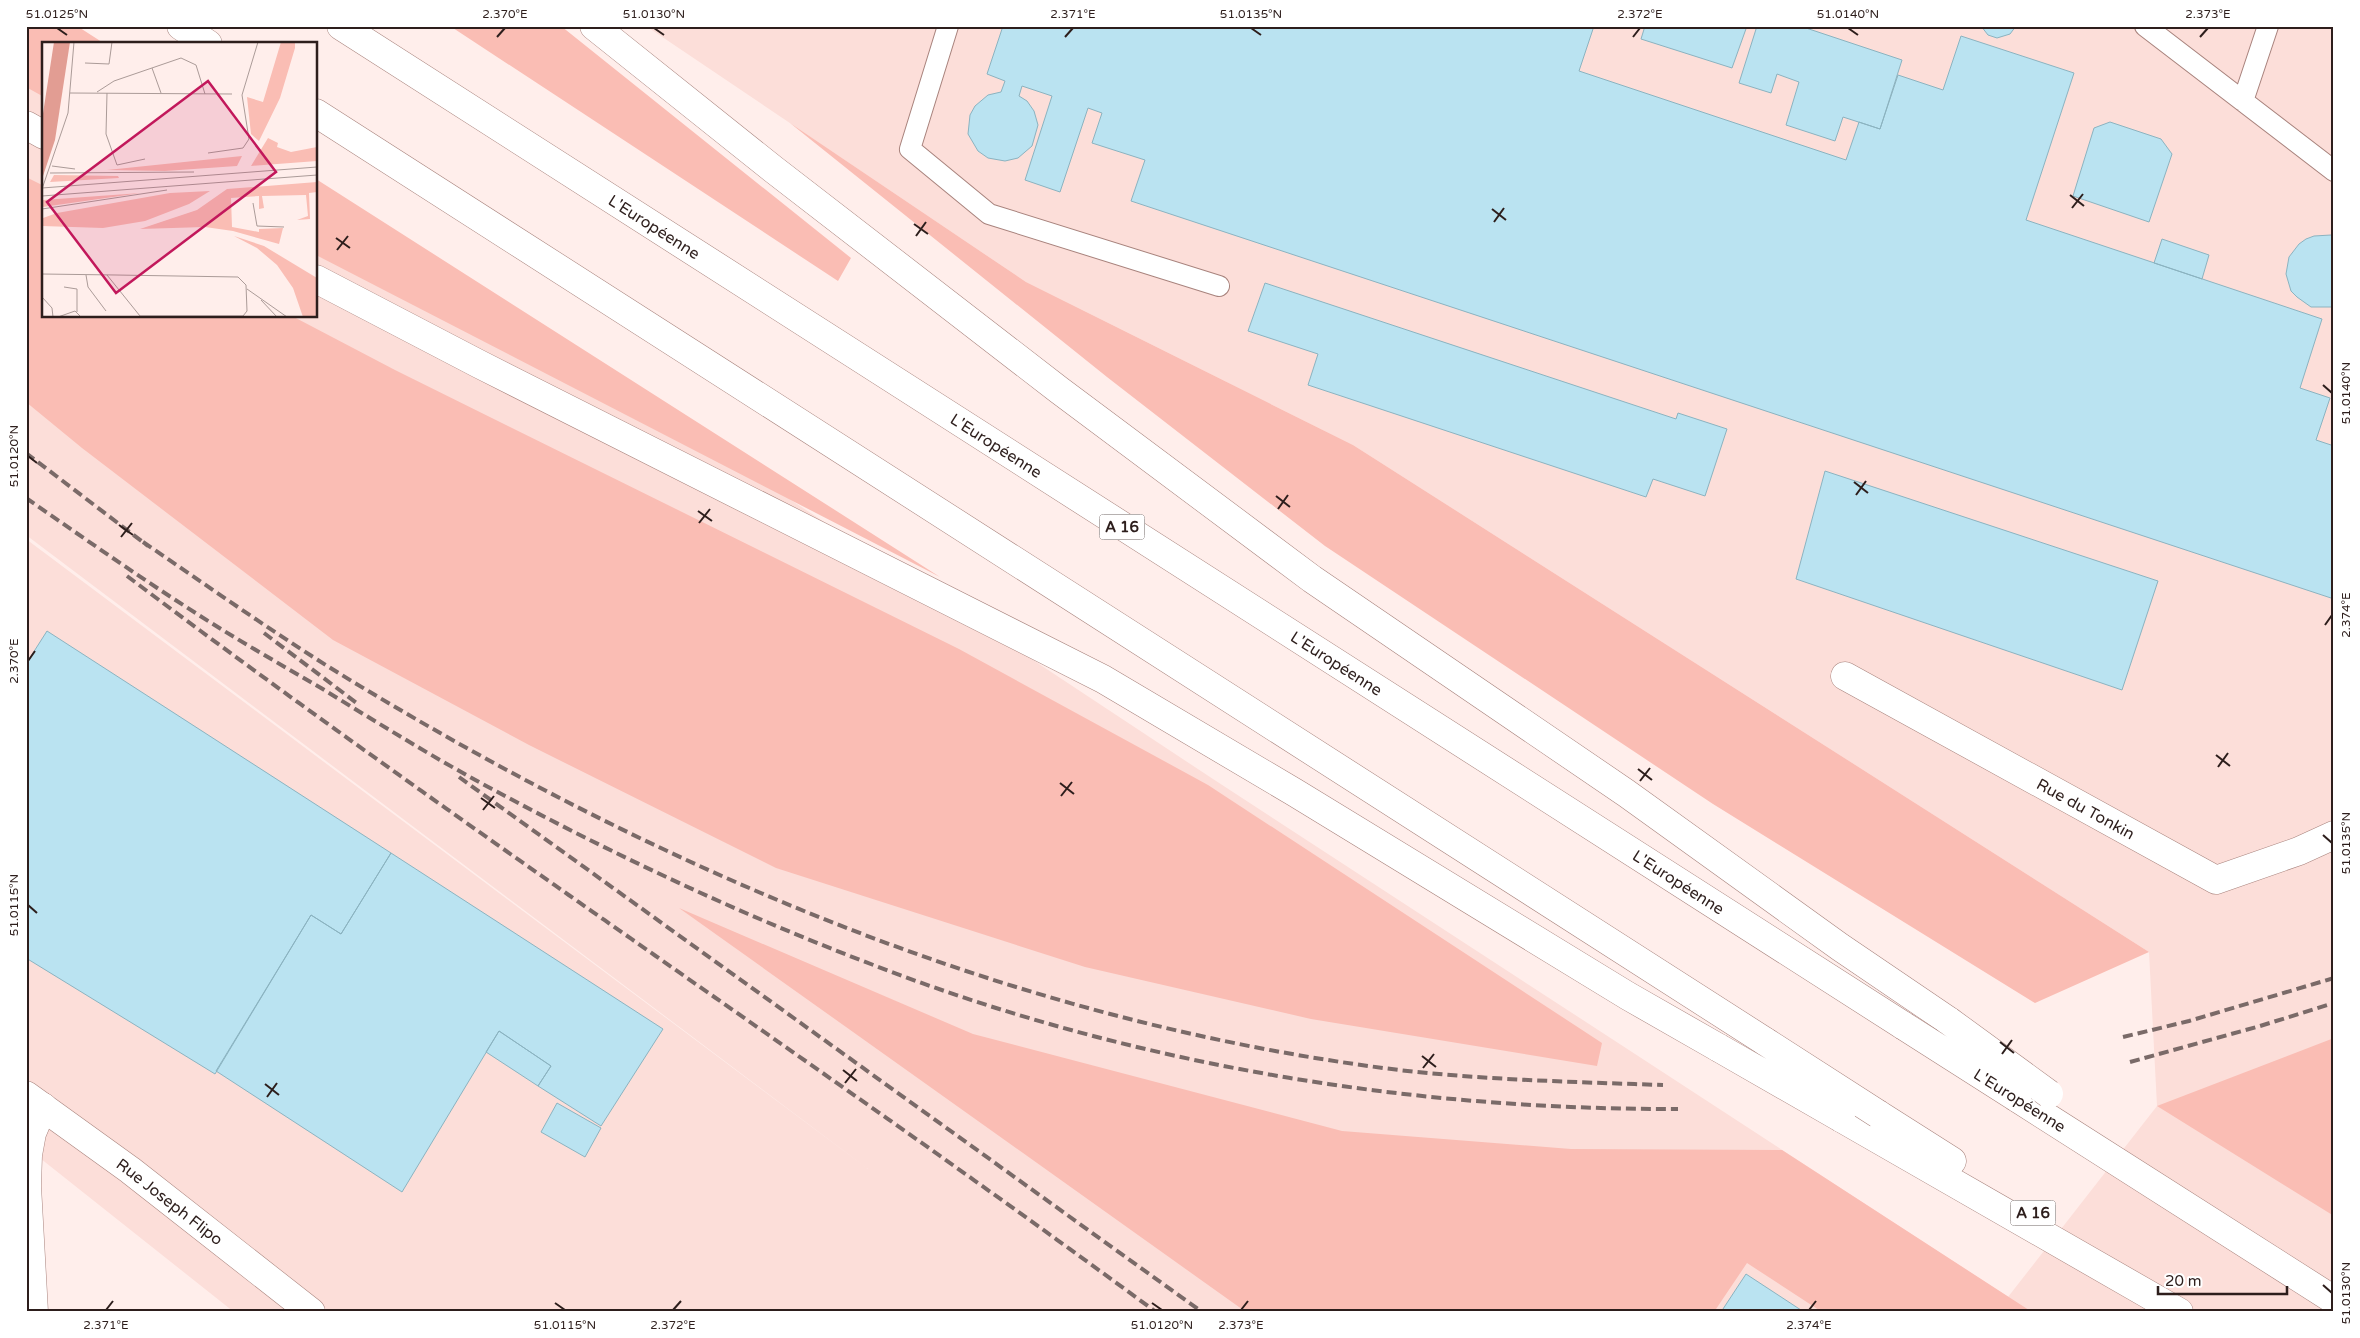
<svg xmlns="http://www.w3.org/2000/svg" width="2360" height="1338" viewBox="0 0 2360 1338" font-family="'Varela Round',sans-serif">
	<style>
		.built { fill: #fcded9 }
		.green { fill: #fabdb4 }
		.building { fill: #bae3f1; stroke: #8bb3c0 }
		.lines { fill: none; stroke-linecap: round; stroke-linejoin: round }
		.lane-casing { stroke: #a8837d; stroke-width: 22 }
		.street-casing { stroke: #a8837d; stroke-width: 29 }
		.highway-casing { stroke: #a8837d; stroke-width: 29 }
		.lane { stroke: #fff; stroke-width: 20 }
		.street { stroke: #fff; stroke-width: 28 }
		.highway { stroke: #fff; stroke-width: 28 }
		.rail { stroke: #7a6a68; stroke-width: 4; stroke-dasharray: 10 5; stroke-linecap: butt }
		.highway-bridge-casing { stroke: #a8837d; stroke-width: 29; stroke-linecap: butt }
		.highway-bridge { stroke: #fff; stroke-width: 28 }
		.ticks { fill: none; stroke: #2d1e1c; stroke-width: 2 }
		.labels { text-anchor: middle; stroke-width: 4; stroke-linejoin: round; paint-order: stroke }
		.shield { fill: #fff; stroke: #6c6260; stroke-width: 1 }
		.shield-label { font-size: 15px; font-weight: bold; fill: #2d1e1c }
		.street-label { font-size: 16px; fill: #2d1e1c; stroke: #fff }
		.inset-road { fill: none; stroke: #ab9b98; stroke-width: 1 }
		.view { fill: #c2185b; fill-opacity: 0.15; stroke: #c2185b; stroke-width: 2.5 }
		.inset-edge { fill: none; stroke: #2d1e1c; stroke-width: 2.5 }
		.neatline { fill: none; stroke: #2d1e1c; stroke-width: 2 }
		.ticks-label { font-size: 12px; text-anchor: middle; fill: #2d1e1c }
	</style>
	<rect width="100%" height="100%" fill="#ffeeeb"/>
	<!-- built -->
	<path class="built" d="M 26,26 L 44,44 L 44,316 L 316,316 L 316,186 L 1213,779 L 2008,1297 L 2157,1106 L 2149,952 L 1353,445 L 1026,282 L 646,26 L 2334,26 L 2334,1312 L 234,1312 L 26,1147 L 26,539 L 868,1169 L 26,535 Z"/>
	<!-- green -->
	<path class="green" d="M 26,26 L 77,26 L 105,44 L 44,44 L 44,97 L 26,87 Z
		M 450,26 L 561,26 L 851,258 L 838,281 Z
		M 790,123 L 1026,282 L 1353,445 L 2149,952 L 2035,1003 L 1713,804 L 1325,546 L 1107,377 Z
		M 26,177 L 44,186 L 44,316 L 292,316 L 395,370 L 959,649 L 1208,785 L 1602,1043 L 1597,1066 L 1311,1019 L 1085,967 L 776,868 L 529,745 L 333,640 L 82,448 L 26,402 Z
		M 316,179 L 940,577 L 316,255 Z
		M 679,908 L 973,1034 L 1342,1131 L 1571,1149 L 1782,1150 L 2032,1312 L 1822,1312 L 1747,1263 L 1714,1312 L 1246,1312 Z
		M 2334,1038 L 2334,1216 L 2157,1106 Z"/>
	<!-- building -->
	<path class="building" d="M 1003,26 L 1594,26 L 1579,71 L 1846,160 L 1859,122 L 1880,129 L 1898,75 L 1943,90 L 1961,36 L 2074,73 L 2026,220 L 2322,319 L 2300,388 L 2330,398 L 2316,440 L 2334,446 L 2334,599 L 1131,201 L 1145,160 L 1092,143 L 1102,113 L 1088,108 L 1060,192 L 1025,180 L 1052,96 L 1022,86 L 1019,96 L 1027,101 L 1034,111 L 1038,125 L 1032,146 L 1018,158 L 1005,161 L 988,158 L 978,151 L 968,134 L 970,115 L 975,106 L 988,95 L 1001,92 L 1005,81 L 987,74 Z
		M 1645,26 L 1747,26 L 1732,68 L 1641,39 Z
		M 1757,26 L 1800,26 L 1902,60 L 1880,129 L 1843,117 L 1835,141 L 1786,125 L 1799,82 L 1777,74 L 1771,93 L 1739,83 Z
		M 1981,26 L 2016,26 L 2010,34 L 1997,38 L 1988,35 Z
		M 2110,122 L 2161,139 L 2172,154 L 2149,222 L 2073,196 L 2094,128 Z
		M 2331,235 L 2334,236 L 2334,307 L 2311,307 L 2297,297 L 2291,291 L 2286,274 L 2289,257 L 2299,244 L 2306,239 L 2314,236 Z
		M 2162,239 L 2209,255 L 2202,279 L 2154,263 Z
		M 1265,283 L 1676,419 L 1678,413 L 1727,429 L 1705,496 L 1653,479 L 1646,497 L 1308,385 L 1318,354 L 1248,331 Z
		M 1825,471 L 2158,581 L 2122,690 L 1796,579 Z
		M 47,631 L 391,853 L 341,934 L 311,915 L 215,1074 L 26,958 L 26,664 Z
		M 391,853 L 663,1029 L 601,1126 L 538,1086 L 551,1066 L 499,1031 L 402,1192 L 216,1071 L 311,915 L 341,934 Z
		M 499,1031 L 551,1066 L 538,1086 L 486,1052 Z
		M 557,1103 L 601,1128 L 585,1157 L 541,1132 Z
		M 1746,1274 L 1804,1312 L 1721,1312 Z"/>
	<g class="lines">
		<!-- lane casing -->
		<g class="lane-casing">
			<path id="lane" d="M 948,26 L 910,149 L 989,214 L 1219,286
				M 2145,26 L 2334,171
				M 2243,101 L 2268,26"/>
		</g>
		<!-- street casing -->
		<g class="street-casing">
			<g id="street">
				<path id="s1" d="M 1845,676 L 2216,880 L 2299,851 L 2334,835"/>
				<path id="s2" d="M 26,1095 L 130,1170 L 311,1312"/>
				<path d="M 34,1312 L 27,1186 L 28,1155 L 32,1133 L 43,1107"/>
			</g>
		</g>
		<!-- highway casing -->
		<g class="highway-casing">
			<g id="highway">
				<path d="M 181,26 L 208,44"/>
				<path id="s3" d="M 341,26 L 1904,1026"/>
				<path d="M 594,26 L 773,169 L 1059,390 L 1312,579 L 1626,793 L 1840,947 L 1949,1021"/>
				<path d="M 316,113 L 1766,1042"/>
				<path d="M 26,125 L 44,135"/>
				<path d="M 316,279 L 479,364 L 1103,679 L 1294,792 L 1628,996 L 1719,1048"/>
				<path d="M 2017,1098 L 2334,1300"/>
				<path d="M 1878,1114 L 1952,1161"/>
				<path d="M 1841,1118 L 2179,1312"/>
			</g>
		</g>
		<!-- lane -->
		<use href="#lane" class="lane"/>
		<!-- street -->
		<use href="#street" class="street"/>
		<!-- highway -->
		<use href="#highway" class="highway"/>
		<!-- rail -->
		<path class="rail" d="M 26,453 L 148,546
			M 26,498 C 88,541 149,584 213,624 C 248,646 285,667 321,688 C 378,723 434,758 492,789 C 616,856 744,916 876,966 C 1130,1064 1406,1110 1678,1109
			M 143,542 C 218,593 292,646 370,692 C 685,881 1032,1025 1399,1070 C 1487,1080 1575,1082 1663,1085
			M 127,576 C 464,830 817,1062 1156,1312
			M 264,633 L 358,704
			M 459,777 L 1202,1312
			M 2123,1037 L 2189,1021 L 2334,978
			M 2130,1062 L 2260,1026 L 2334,1003"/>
		<!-- highway-bridge casing -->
		<g class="highway-bridge-casing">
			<path id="highway-bridge" d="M 1949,1021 L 2049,1094
				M 1904,1026 L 2017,1098
				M 1766,1042 L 1878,1114
				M 1719,1048 L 1841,1118"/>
		</g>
		<!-- highway-bridge -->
		<use href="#highway-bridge" class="highway-bridge"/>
	</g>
	<!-- ticks -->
	<path class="ticks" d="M 57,28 L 67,35M 654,28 L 664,35M 1251,28 L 1261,35M 1848,28 L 1858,35M 497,37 L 505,28M 1065,37 L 1073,28M 1633,37 L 1640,28M 2200,37 L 2208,28M 2070,195 L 2084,206M 2072,208 L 2083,194M 1492,209 L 1506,220M 1494,222 L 1504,208M 914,224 L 928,234M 916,236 L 926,222M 336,238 L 350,248M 337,250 L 348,236M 2323,385 L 2332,393M 28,456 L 37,463M 1854,482 L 1868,493M 1856,495 L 1866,481M 1276,496 L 1290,507M 1278,509 L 1288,495M 698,511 L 712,521M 699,523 L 710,509M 119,525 L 133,535M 121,537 L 132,523M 2325,625 L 2332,615M 28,661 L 35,651M 2216,755 L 2230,766M 2218,767 L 2228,753M 1638,769 L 1652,780M 1640,781 L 1650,768M 1060,783 L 1074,794M 1061,796 L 1072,782M 481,798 L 495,808M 483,810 L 494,796M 2323,835 L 2332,843M 28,905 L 37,913M 2000,1042 L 2014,1053M 2002,1054 L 2012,1040M 1422,1056 L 1436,1067M 1423,1068 L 1434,1054M 843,1070 L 857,1081M 845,1083 L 856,1069M 265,1084 L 279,1095M 267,1097 L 277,1083M 2323,1285 L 2332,1293M 555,1303 L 565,1310M 1152,1303 L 1162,1310M 106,1310 L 113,1301M 673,1310 L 681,1301M 1241,1310 L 1248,1301M 1809,1310 L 1816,1301"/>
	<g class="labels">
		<!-- shield labels -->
		<g class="shield">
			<rect x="1099.5" y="514.5" width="45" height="25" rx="4"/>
			<rect x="2010.5" y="1200.5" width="45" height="25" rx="4"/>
		</g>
		<g class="shield-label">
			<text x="1122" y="532">A 16</text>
			<text x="2033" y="1218">A 16</text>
		</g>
		<!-- street labels -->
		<g class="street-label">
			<text dy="6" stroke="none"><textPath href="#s3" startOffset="372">L'Européenne</textPath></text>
			<text dy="6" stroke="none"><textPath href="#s3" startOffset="778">L'Européenne</textPath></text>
			<text dy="6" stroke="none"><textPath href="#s3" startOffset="1182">L'Européenne</textPath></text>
			<text dy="6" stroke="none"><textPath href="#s1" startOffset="275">Rue du Tonkin</textPath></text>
			<text dy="6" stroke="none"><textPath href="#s3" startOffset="1588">L'Européenne</textPath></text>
			<text transform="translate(2020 1100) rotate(32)" y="6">L'Européenne</text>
			<text dy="6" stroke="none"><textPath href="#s2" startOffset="179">Rue Joseph Flipo</textPath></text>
		</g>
	</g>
	<!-- overview -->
	<g transform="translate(42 42)">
		<rect width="275" height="275" fill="#ffeeeb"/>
		<path d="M 239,0 L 253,0 L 253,6 L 238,56 L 217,99 L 209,92 L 205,55 L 221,60 ZM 226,96 L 236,101 L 235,105 L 249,110 L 275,105 L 275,119 L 209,124 ZM 200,114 L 195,124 L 123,129 L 65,128 ZM 12,133 L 76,134 L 77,136 L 8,140 ZM 275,140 L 275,150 L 267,151 L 268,177 L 255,178 L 266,174 L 264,153 L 220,154 L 222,166 L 217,167 L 217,154 L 189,156 L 190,185 L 217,190 L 217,187 L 241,186 L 237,202 L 191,189 L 163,185 L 98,187 L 155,168 L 185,147 ZM 168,149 L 147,162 L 103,179 L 61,186 L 0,184 L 1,176 L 15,171 L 128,151 ZM 99,151 L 1,165 L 1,158 ZM 192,194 L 222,204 L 275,236 L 275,275 L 261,275 L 251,246 L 235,223 L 215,206 Z" fill="#fabdb4"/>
		<path d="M 12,0 L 28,0 L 13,98 L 0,137 L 0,78 Z" fill="#e29d93"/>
		<path class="inset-road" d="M 43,21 L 67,22 L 70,0M 110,26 L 119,51M 55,50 L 72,39 L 139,16 L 154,23 L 163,52M 28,51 L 190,52M 65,51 L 64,92 L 75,123 L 103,117M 166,111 L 201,106 L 207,97 L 200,53 L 216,0M 10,124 L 33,127M 8,131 L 152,130M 0,146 L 275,125M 0,147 L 26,71 L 32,0M 0,154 L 275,133M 211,161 L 215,184 L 242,185M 0,167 L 125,148M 0,232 L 74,233 L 196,235 L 204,243 L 205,269 L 201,274 L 98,274 L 65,233M 44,233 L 46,245 L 64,269M 22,245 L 35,247 L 35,270M 205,247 L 245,275M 0,255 L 10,266 L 11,275M 219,258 L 235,275M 16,275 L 33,269 L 39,275"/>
		<path class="view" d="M 166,39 L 234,130 L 74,251 L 5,160 Z"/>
		<rect width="275" height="275" class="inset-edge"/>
	</g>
	<!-- border -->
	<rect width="2360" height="1338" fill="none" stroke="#ffffff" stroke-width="55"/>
	<!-- scale -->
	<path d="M2158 1286v8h129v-8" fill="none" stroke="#2d1e1c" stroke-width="2.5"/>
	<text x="2165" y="1286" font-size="15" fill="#2d1e1c" stroke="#ffffff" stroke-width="4" paint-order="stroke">20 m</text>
	<rect x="28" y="28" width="2304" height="1282" class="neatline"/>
	<g class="ticks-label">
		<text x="57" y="18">51.0125°N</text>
		<text x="505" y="18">2.370°E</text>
		<text x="654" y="18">51.0130°N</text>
		<text x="1073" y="18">2.371°E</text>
		<text x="1251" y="18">51.0135°N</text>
		<text x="1640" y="18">2.372°E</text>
		<text x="1848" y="18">51.0140°N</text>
		<text x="2208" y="18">2.373°E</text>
		<text transform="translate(2346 393) rotate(-90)" y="4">51.0140°N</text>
		<text transform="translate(14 456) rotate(-90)" y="4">51.0120°N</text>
		<text transform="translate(2346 615) rotate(-90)" y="4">2.374°E</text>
		<text transform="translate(14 661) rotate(-90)" y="4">2.370°E</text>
		<text transform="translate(2346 843) rotate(-90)" y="4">51.0135°N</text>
		<text transform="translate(14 905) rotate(-90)" y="4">51.0115°N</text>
		<text transform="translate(2346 1293) rotate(-90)" y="4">51.0130°N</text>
		<text x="106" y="1329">2.371°E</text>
		<text x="565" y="1329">51.0115°N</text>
		<text x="673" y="1329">2.372°E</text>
		<text x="1162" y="1329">51.0120°N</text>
		<text x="1241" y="1329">2.373°E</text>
		<text x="1809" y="1329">2.374°E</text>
	</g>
</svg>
